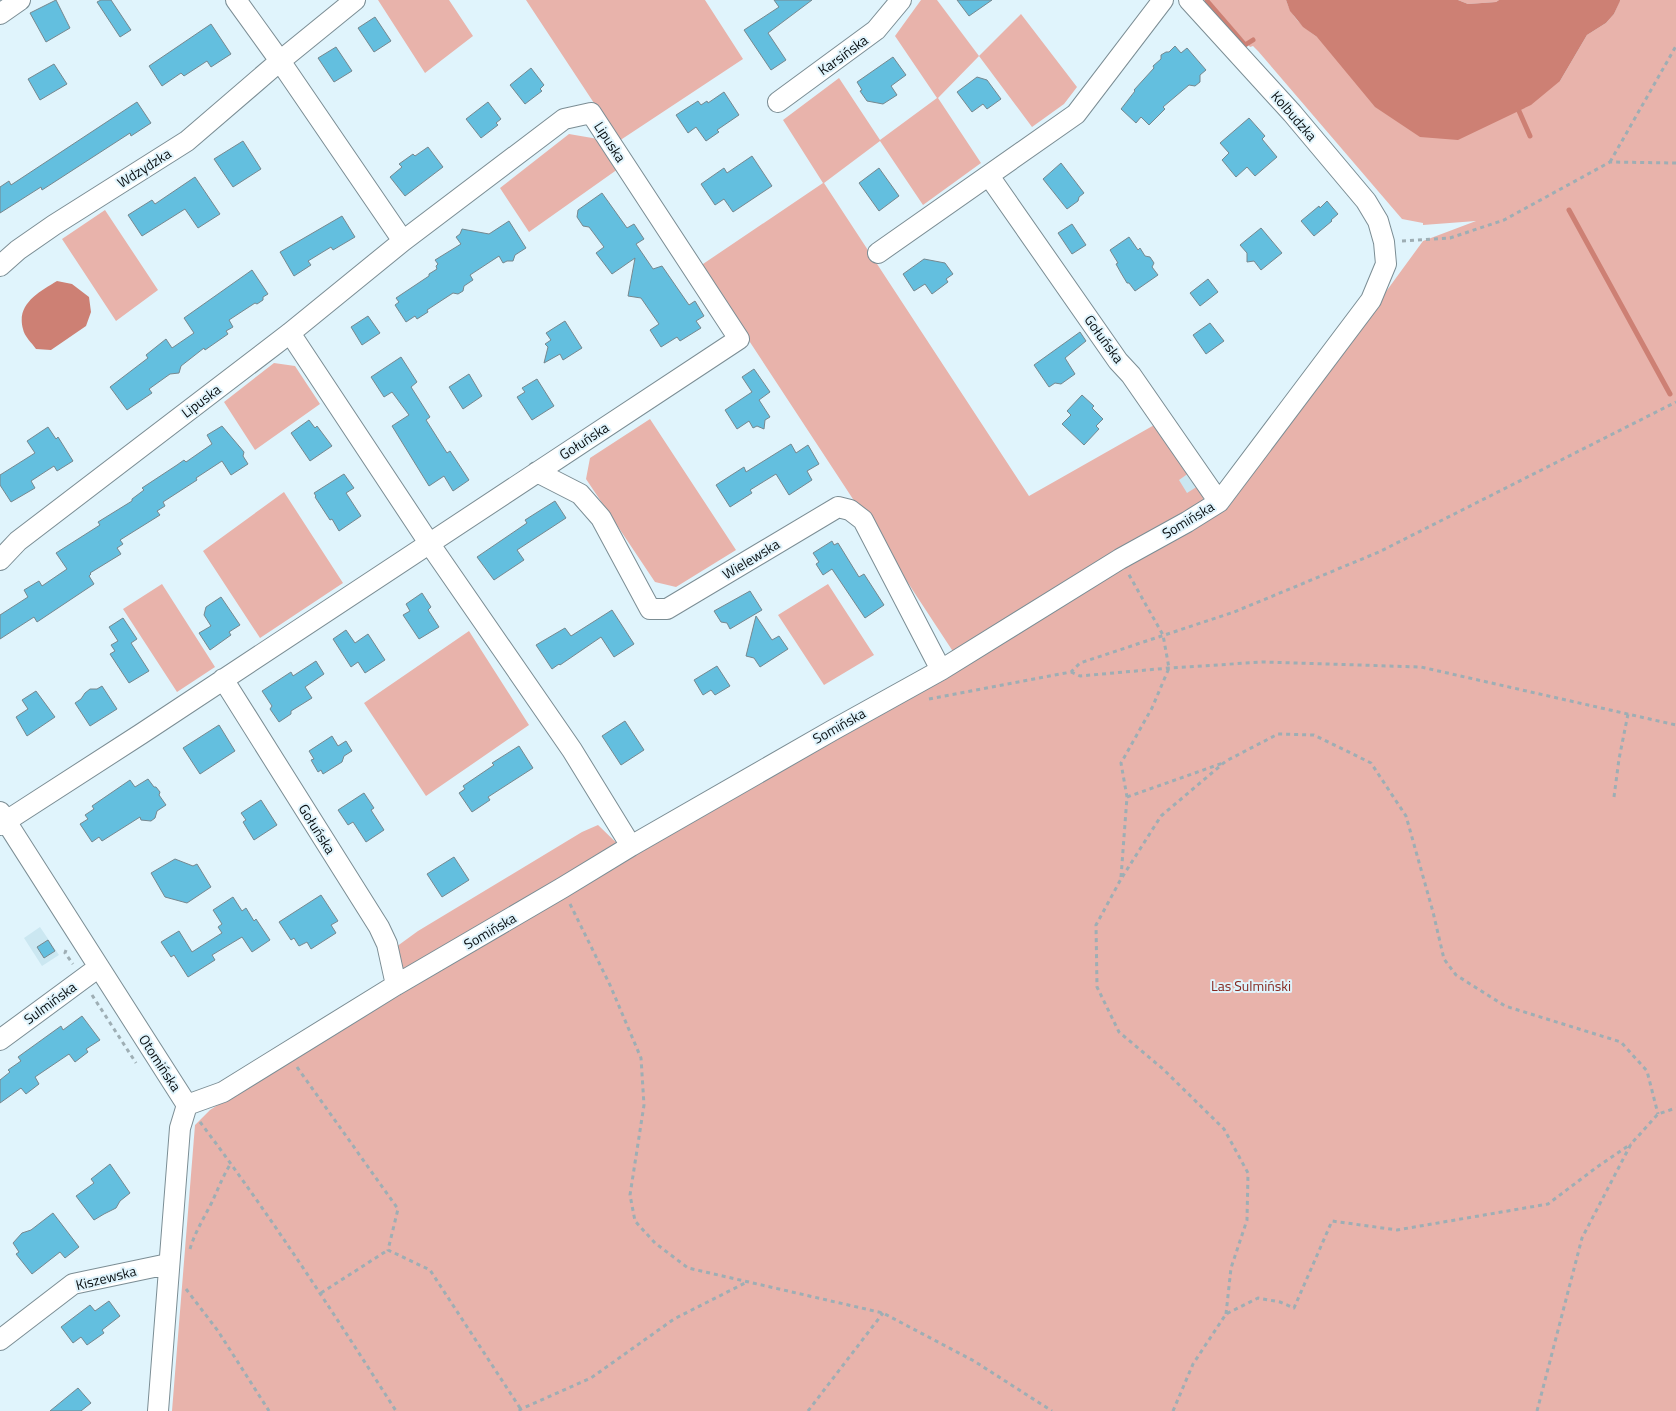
<svg xmlns="http://www.w3.org/2000/svg" width="1676" height="1411" viewBox="0 0 1676 1411" font-family="'Titillium Web',sans-serif">
	<style>
		.built { fill: #cbe7f1 }
		.green { fill: #e8b3ab }
		.water { fill: #cd8074 }
		.lines { fill: none; stroke-linecap: round; stroke-linejoin: round }
		.stream { stroke: #cd8074; stroke-width: 5 }
		.building { fill: #63bfdf; stroke: #76888f }
		.minor-casing { stroke: #7b8d94; stroke-width: 22 }
		.path { stroke: #9eaeb4; stroke-width: 3; stroke-dasharray: 4 4; stroke-linecap: butt }
		.minor { stroke: #fff; stroke-width: 20 }
		.labels { text-anchor: middle; stroke-width: 4; stroke-linejoin: round; paint-order: stroke }
		.street-label { font-size: 14px; fill: #080e11; stroke: #e0f4fc }
		.park-label { font-size: 14px; fill: #84271e; stroke: #e0f4fc }
	</style>
	<rect width="100%" height="100%" fill="#e0f4fc"/>
	<!-- built -->
	<path class="built" d="M 1189,473 L 1198,486 L 1187,494 L 1178,480 Z
		M 40,927 L 59,955 L 42,966 L 24,938 Z"/>
	<!-- green -->
	<path class="green" d="M 378,0 L 449,0 L 473,36 L 425,73 Z
		M 526,0 L 705,0 L 743,59 L 619,141 Z
		M 921,0 L 937,0 L 979,56 L 1021,14 L 1077,87 L 1064,104 L 1032,127 L 979,56 L 938,98 L 981,163 L 923,205 L 880,141 L 824,183 L 1029,496 L 1156,424 L 1189,473 L 1179,480 L 1187,493 L 1198,486 L 1205,496 L 1198,508 L 954,653 L 700,266 L 823,183 L 783,120 L 839,78 L 880,140 L 937,98 L 895,36 Z
		M 1208,0 L 1286,0 C 1292,18 1302,26 1317,37 L 1560,81 L 1587,35 L 1606,23 L 1614,14 L 1620,0 L 1676,0 L 1676,1411 L 172,1411 L 195,1125 L 210,1110 L 287,1060 L 398,992 L 396,947 L 418,931 L 582,832 L 598,825 L 629,855 L 869,717 L 1230,505 L 1423,241 L 1476,221 L 1423,225 L 1423,223 L 1402,219 L 1258,51 L 1253,46 L 1250,47 Z
		M 1458,0 L 1499,0 L 1496,2 L 1468,4 Z
		M 569,134 L 598,139 L 618,169 L 529,232 L 500,188 Z
		M 105,210 L 158,290 L 116,321 L 62,239 Z
		M 274,363 L 295,366 L 320,404 L 255,450 L 224,402 Z
		M 650,419 L 736,550 L 676,587 L 655,582 L 586,479 L 590,458 Z
		M 284,492 L 343,583 L 260,638 L 203,551 Z
		M 162,584 L 215,667 L 177,692 L 123,609 Z
		M 828,584 L 874,655 L 824,685 L 778,615 Z
		M 469,631 L 529,725 L 426,796 L 364,703 Z"/>
	<!-- water -->
	<path class="water" d="M 1286,0 L 1458,0 L 1468,4 L 1496,2 L 1499,0 L 1620,0 L 1620,1 L 1614,14 L 1606,23 L 1587,35 L 1560,81 L 1531,105 L 1458,140 L 1420,137 L 1375,107 L 1317,37 L 1303,27 L 1290,11 Z
		M 57,281 L 72,284 L 89,297 L 91,312 L 86,326 L 51,350 L 36,349 C 32,343 24,336 23,329 C 16,304 39,292 57,281 Z"/>
	<g class="lines">
		<!-- stream -->
		<path class="stream" d="M 1207,1 L 1245,45 L 1253,40
			M 1519,111 L 1530,136
			M 1569,210 L 1670,394"/>
	</g>
	<!-- building -->
	<path class="building" d="M 56,0 L 70,28 L 46,42 L 30,13 Z
		M 101,0 L 111,0 L 131,30 L 120,37 L 97,2 Z
		M 774,0 L 812,0 L 768,33 L 786,60 L 771,70 L 744,30 L 779,7 Z
		M 957,0 L 992,0 L 969,16 Z
		M 375,17 L 391,41 L 374,52 L 358,28 Z
		M 211,24 L 231,54 L 211,67 L 207,61 L 184,76 L 181,73 L 162,86 L 149,66 Z
		M 1175,46 L 1181,53 L 1187,48 L 1206,70 L 1200,75 L 1200,82 L 1195,86 L 1189,85 L 1163,107 L 1165,109 L 1149,125 L 1141,117 L 1136,123 L 1121,109 L 1135,91 L 1134,90 L 1154,68 L 1153,66 L 1161,59 L 1161,55 L 1166,52 L 1169,52 Z
		M 336,47 L 352,71 L 334,82 L 318,58 Z
		M 893,57 L 906,75 L 891,86 L 897,95 L 883,104 L 867,101 L 860,91 L 862,90 L 857,82 Z
		M 54,64 L 67,84 L 40,100 L 28,79 Z
		M 531,68 L 544,85 L 540,89 L 542,91 L 525,104 L 510,85 Z
		M 977,77 L 987,80 L 1001,99 L 987,109 L 983,104 L 972,112 L 957,92 Z
		M 724,92 L 739,115 L 717,130 L 719,132 L 706,141 L 696,127 L 688,133 L 676,115 L 698,101 L 701,105 L 707,101 L 708,103 Z
		M 137,102 L 151,123 L 131,136 L 130,133 L 42,190 L 41,187 L 0,213 L 0,187 L 9,181 L 11,185 Z
		M 488,102 L 501,119 L 496,123 L 498,125 L 481,138 L 466,119 Z
		M 1249,118 L 1265,136 L 1262,139 L 1277,157 L 1255,176 L 1247,167 L 1236,177 L 1222,160 L 1229,153 L 1220,143 Z
		M 243,141 L 261,169 L 233,187 L 214,159 Z
		M 428,147 L 443,167 L 405,196 L 390,177 L 402,167 L 399,164 L 413,154 L 415,156 Z
		M 752,156 L 772,186 L 733,212 L 724,199 L 715,205 L 701,184 L 724,168 L 727,173 Z
		M 1061,163 L 1084,193 L 1079,197 L 1078,201 L 1067,209 L 1043,179 Z
		M 879,168 L 899,196 L 879,211 L 859,183 Z
		M 195,177 L 220,214 L 198,228 L 185,209 L 142,236 L 128,215 L 152,200 L 155,204 Z
		M 602,193 L 627,228 L 634,224 L 644,239 L 636,244 L 653,269 L 662,266 L 689,305 L 695,301 L 704,316 L 696,321 L 701,328 L 680,341 L 677,337 L 661,347 L 650,330 L 659,324 L 641,298 L 628,296 L 635,258 L 612,274 L 596,253 L 604,247 L 589,227 L 583,226 L 577,217 L 578,210 Z
		M 1327,201 L 1338,214 L 1331,220 L 1332,221 L 1314,236 L 1301,221 L 1319,206 L 1320,208 Z
		M 342,216 L 355,237 L 333,250 L 331,247 L 308,261 L 311,265 L 294,276 L 280,252 Z
		M 509,221 L 526,248 L 515,255 L 513,261 L 507,261 L 503,263 L 499,256 L 470,275 L 473,280 L 464,286 L 463,291 L 458,294 L 453,293 L 427,310 L 428,312 L 417,319 L 415,316 L 406,322 L 395,305 L 399,302 L 396,298 L 429,276 L 429,274 L 437,269 L 436,266 L 438,264 L 435,260 L 461,244 L 456,237 L 460,234 L 462,229 L 489,234 Z
		M 1072,224 L 1086,245 L 1072,254 L 1058,233 Z
		M 1261,228 L 1282,253 L 1261,270 L 1254,261 L 1247,262 L 1247,253 L 1240,245 Z
		M 1129,237 L 1138,250 L 1140,248 L 1145,256 L 1150,257 L 1154,263 L 1152,267 L 1158,275 L 1135,291 L 1129,283 L 1127,283 L 1121,273 L 1116,264 L 1118,263 L 1110,250 Z
		M 924,259 L 945,263 L 953,274 L 946,279 L 948,282 L 932,294 L 925,284 L 914,291 L 903,274 Z
		M 252,270 L 268,294 L 263,297 L 263,300 L 257,304 L 255,303 L 229,320 L 233,327 L 226,331 L 228,334 L 205,350 L 204,348 L 181,366 L 179,373 L 170,374 L 149,389 L 152,393 L 127,410 L 110,387 L 148,358 L 146,355 L 166,339 L 172,348 L 194,333 L 184,318 Z
		M 1208,279 L 1218,292 L 1200,306 L 1190,293 Z
		M 368,316 L 380,333 L 362,345 L 351,327 Z
		M 565,321 L 582,348 L 563,360 L 560,354 L 544,363 L 548,347 L 545,344 L 551,340 L 546,333 Z
		M 1210,323 L 1224,341 L 1206,354 L 1193,335 Z
		M 1080,332 L 1086,341 L 1065,358 L 1075,374 L 1061,384 L 1055,383 L 1049,387 L 1034,365 Z
		M 401,357 L 417,382 L 411,387 L 430,417 L 426,420 L 447,453 L 450,451 L 469,480 L 453,491 L 444,476 L 429,486 L 392,426 L 409,415 L 392,392 L 384,397 L 371,377 Z
		M 754,369 L 770,392 L 759,400 L 770,417 L 765,420 L 764,429 L 757,426 L 753,428 L 749,421 L 737,429 L 725,410 L 752,392 L 742,377 Z
		M 469,374 L 482,396 L 463,409 L 449,387 Z
		M 537,379 L 554,406 L 532,420 L 517,397 L 525,392 L 522,388 Z
		M 1082,395 L 1094,406 L 1092,408 L 1103,419 L 1096,426 L 1099,429 L 1084,445 L 1062,424 L 1071,415 L 1067,411 Z
		M 309,420 L 315,428 L 317,426 L 332,446 L 310,461 L 291,433 Z
		M 222,426 L 244,452 L 243,456 L 248,464 L 231,475 L 222,461 L 196,478 L 197,480 L 163,502 L 165,506 L 157,511 L 160,515 L 120,540 L 123,544 L 117,548 L 121,554 L 90,573 L 91,574 L 89,576 L 94,584 L 37,622 L 34,617 L 0,639 L 0,615 L 28,597 L 24,590 L 39,581 L 42,586 L 67,569 L 56,553 L 100,525 L 98,522 L 132,501 L 132,499 L 144,490 L 142,488 L 177,465 L 184,460 L 186,462 L 212,444 L 207,435 Z
		M 48,427 L 56,439 L 58,437 L 73,461 L 57,471 L 54,466 L 31,481 L 35,488 L 11,502 L 0,485 L 0,475 L 35,453 L 27,441 Z
		M 791,444 L 796,453 L 808,445 L 819,464 L 807,471 L 812,480 L 789,495 L 776,474 L 750,490 L 752,493 L 730,507 L 716,485 L 744,467 L 746,472 Z
		M 344,474 L 354,488 L 346,493 L 361,516 L 339,531 L 332,519 L 330,520 L 315,497 L 316,496 L 314,493 Z
		M 555,501 L 566,518 L 517,550 L 524,560 L 494,580 L 477,557 L 527,523 L 525,520 Z
		M 832,541 L 834,545 L 838,543 L 859,577 L 864,574 L 884,605 L 865,618 L 832,569 L 823,575 L 816,564 L 819,562 L 813,553 Z
		M 750,591 L 762,610 L 730,629 L 727,623 L 721,622 L 714,611 Z
		M 422,593 L 431,607 L 428,610 L 439,627 L 419,639 L 403,615 L 410,611 L 406,604 Z
		M 221,597 L 240,625 L 229,632 L 231,635 L 210,650 L 199,633 L 211,626 L 204,615 L 206,607 Z
		M 612,610 L 634,644 L 614,657 L 601,637 L 560,665 L 559,664 L 552,669 L 536,645 L 565,628 L 571,636 Z
		M 756,616 L 772,640 L 779,636 L 788,649 L 760,667 L 754,658 L 746,656 Z
		M 123,618 L 137,639 L 131,643 L 149,671 L 129,683 L 110,654 L 115,651 L 111,645 L 118,641 L 109,627 Z
		M 346,630 L 355,643 L 368,634 L 385,660 L 365,673 L 358,662 L 351,667 L 333,639 Z
		M 316,661 L 324,674 L 305,687 L 312,698 L 291,711 L 291,714 L 279,722 L 270,709 L 272,706 L 262,691 L 291,672 L 293,676 Z
		M 717,666 L 730,686 L 715,695 L 711,690 L 703,695 L 694,680 Z
		M 102,686 L 117,709 L 90,726 L 75,703 L 81,699 L 85,693 L 90,689 L 97,689 Z
		M 36,691 L 55,717 L 27,736 L 16,717 L 28,709 L 22,700 Z
		M 625,721 L 644,750 L 621,765 L 602,736 Z
		M 219,725 L 235,751 L 200,774 L 183,748 Z
		M 332,736 L 338,746 L 346,741 L 352,751 L 344,756 L 342,762 L 323,774 L 321,770 L 318,772 L 311,760 L 314,759 L 309,751 Z
		M 519,746 L 533,768 L 488,797 L 490,800 L 472,812 L 459,793 L 465,789 L 463,786 L 494,765 L 492,763 Z
		M 148,779 L 154,787 L 156,787 L 160,792 L 159,795 L 166,805 L 157,811 L 155,818 L 151,821 L 141,820 L 140,817 L 102,841 L 99,837 L 92,842 L 80,824 L 88,819 L 85,815 L 94,809 L 92,806 L 130,780 L 135,787 Z
		M 364,793 L 374,808 L 371,810 L 384,830 L 366,842 L 353,822 L 348,825 L 338,810 Z
		M 261,800 L 277,825 L 254,840 L 243,822 L 246,820 L 241,813 Z
		M 454,857 L 469,880 L 442,897 L 427,874 Z
		M 175,859 L 193,866 L 197,864 L 211,887 L 187,903 L 165,897 L 151,873 Z
		M 321,895 L 338,921 L 331,925 L 336,933 L 311,949 L 307,942 L 299,946 L 294,938 L 291,940 L 279,922 Z
		M 233,897 L 242,911 L 246,908 L 254,921 L 256,919 L 270,940 L 252,952 L 242,937 L 212,955 L 215,960 L 188,977 L 174,955 L 171,957 L 161,942 L 179,931 L 192,952 L 222,933 L 218,927 L 222,924 L 213,910 Z
		M 48,940 L 55,951 L 44,958 L 37,947 Z
		M 82,1016 L 100,1040 L 86,1049 L 88,1052 L 75,1062 L 69,1054 L 35,1077 L 39,1084 L 26,1094 L 21,1088 L 0,1103 L 0,1080 L 10,1072 L 8,1070 L 21,1061 L 18,1057 L 61,1026 L 63,1030 Z
		M 110,1164 L 130,1193 L 120,1201 L 116,1208 L 104,1214 L 94,1220 L 76,1196 L 94,1183 L 91,1179 Z
		M 53,1213 L 79,1247 L 65,1258 L 60,1252 L 32,1274 L 16,1254 L 19,1252 L 13,1243 L 22,1233 L 31,1230 Z
		M 109,1301 L 120,1316 L 102,1330 L 104,1333 L 87,1345 L 81,1337 L 73,1343 L 61,1327 L 90,1305 L 95,1311 Z
		M 78,1388 L 91,1403 L 81,1411 L 50,1411 Z"/>
	<g class="lines">
		<!-- minor casing -->
		<g class="minor-casing">
			<path id="minor" d="M 236,0 L 280,61 L 403,241
				M 0,14 L 20,0
				M 778,102 L 876,30 L 901,0
				M 989,176 L 1118,361 L 1131,375 L 1219,502
				M 878,253 L 1076,114 L 1163,0
				M 0,266 L 18,250 L 54,225 L 187,141 L 280,61 L 355,0
				M 290,333 L 429,543 L 572,750 L 631,846
				M 537,472 L 580,494 L 601,518 L 650,609 L 667,609 L 838,507 L 850,510 L 863,520 L 941,670
				M 0,560 L 18,541 L 290,333 L 403,241 L 564,119 L 591,113 L 739,339 L 141,734 L 0,825
				M 223,679 L 379,927 L 387,944 L 396,985
				M 0,812 L 187,1105
				M 0,1040 L 99,967
				M 187,1105 L 223,1092 L 396,985 L 562,888 L 631,846 L 833,730 L 941,670 L 1120,559 L 1187,522 L 1219,502 L 1371,300 L 1386,264 L 1384,242 L 1378,221 L 1366,201 L 1292,113 L 1189,0
				M 0,1340 L 73,1284 L 168,1264
				M 158,1411 L 180,1128 L 187,1105"/>
		</g>
		<!-- path -->
		<path class="path" d="M 1610,162 L 1676,46
			M 1402,241 L 1450,238 L 1504,220 L 1610,162 L 1676,163
			M 1071,672 L 1080,676 L 1169,668 L 1263,662 L 1421,667 L 1676,725
			M 929,699 L 1071,672 L 1080,663 L 1234,612 L 1379,552 L 1676,402
			M 1127,797 L 1223,763
			M 1614,797 L 1619,759 L 1628,714
			M 1121,877 L 1127,797 L 1121,763 L 1152,708 L 1169,668 L 1163,635 L 1128,573
			M 570,904 L 610,985 L 641,1058 L 644,1105 L 630,1195 L 635,1221 L 655,1243 L 688,1268 L 883,1313 L 974,1361 L 1052,1411
			M 66,950 L 65,953 L 73,964
			M 92,995 L 136,1063
			M 297,1067 L 398,1209 L 388,1250 L 430,1270 L 522,1411
			M 200,1122 C 270,1215 333,1312 396,1411
			M 190,1249 C 195,1232 204,1218 212,1202 C 218,1189 223,1176 231,1163
			M 186,1289 L 218,1331 L 269,1411
			M 321,1293 L 388,1250
			M 1226,1314 L 1231,1268 L 1247,1220 L 1248,1173 L 1224,1129 L 1163,1069 L 1119,1032 L 1097,987 L 1096,925 L 1121,879 L 1161,816 L 1226,761 L 1278,734 L 1314,735 L 1371,763 L 1406,816 L 1433,912 L 1444,959 L 1456,975 L 1505,1006 L 1621,1042 L 1647,1071 L 1658,1114
			M 519,1411 L 521,1409 L 591,1378 L 674,1319 L 747,1282
			M 808,1411 L 883,1313
			M 1173,1411 L 1193,1364 L 1226,1314 L 1258,1298 L 1280,1302 L 1294,1308 L 1332,1221 L 1397,1230 L 1548,1204 L 1597,1167 L 1631,1144
			M 1537,1411 L 1582,1238 L 1631,1144 L 1658,1114 L 1676,1108"/>
		<!-- minor -->
		<use href="#minor" class="minor"/>
	</g>
	<g class="labels">
		<!-- street labels -->
		<g class="street-label">
			<text transform="translate(843 55) rotate(-36)" y="5">Karsińska</text>
			<text transform="translate(1294 116) rotate(49)" y="5">Kolbudzka</text>
			<text transform="translate(610 142) rotate(57)" y="5">Lipuska</text>
			<text transform="translate(144 168) rotate(-32)" y="5">Wdzydzka</text>
			<text transform="translate(1104 339) rotate(54)" y="5">Gołuńska</text>
			<text transform="translate(201 401) rotate(-37)" y="5">Lipuska</text>
			<text transform="translate(584 441) rotate(-33)" y="5">Gołuńska</text>
			<text transform="translate(1188 520) rotate(-31)" y="5">Somińska</text>
			<text transform="translate(751 559) rotate(-31)" y="5">Wielewska</text>
			<text transform="translate(839 726) rotate(-29)" y="5">Somińska</text>
			<text transform="translate(317 829) rotate(58)" y="5">Gołuńska</text>
			<text transform="translate(490 931) rotate(-30)" y="5">Somińska</text>
			<text transform="translate(50 1003) rotate(-36)" y="5">Sulmińska</text>
			<text transform="translate(160 1063) rotate(57)" y="5">Otomińska</text>
			<text transform="translate(106 1278) rotate(-14)" y="5">Kiszewska</text>
		</g>
		<!-- park labels -->
		<g class="park-label">
			<text x="1251" y="991">Las Sulmiński</text>
		</g>
	</g>
</svg>
